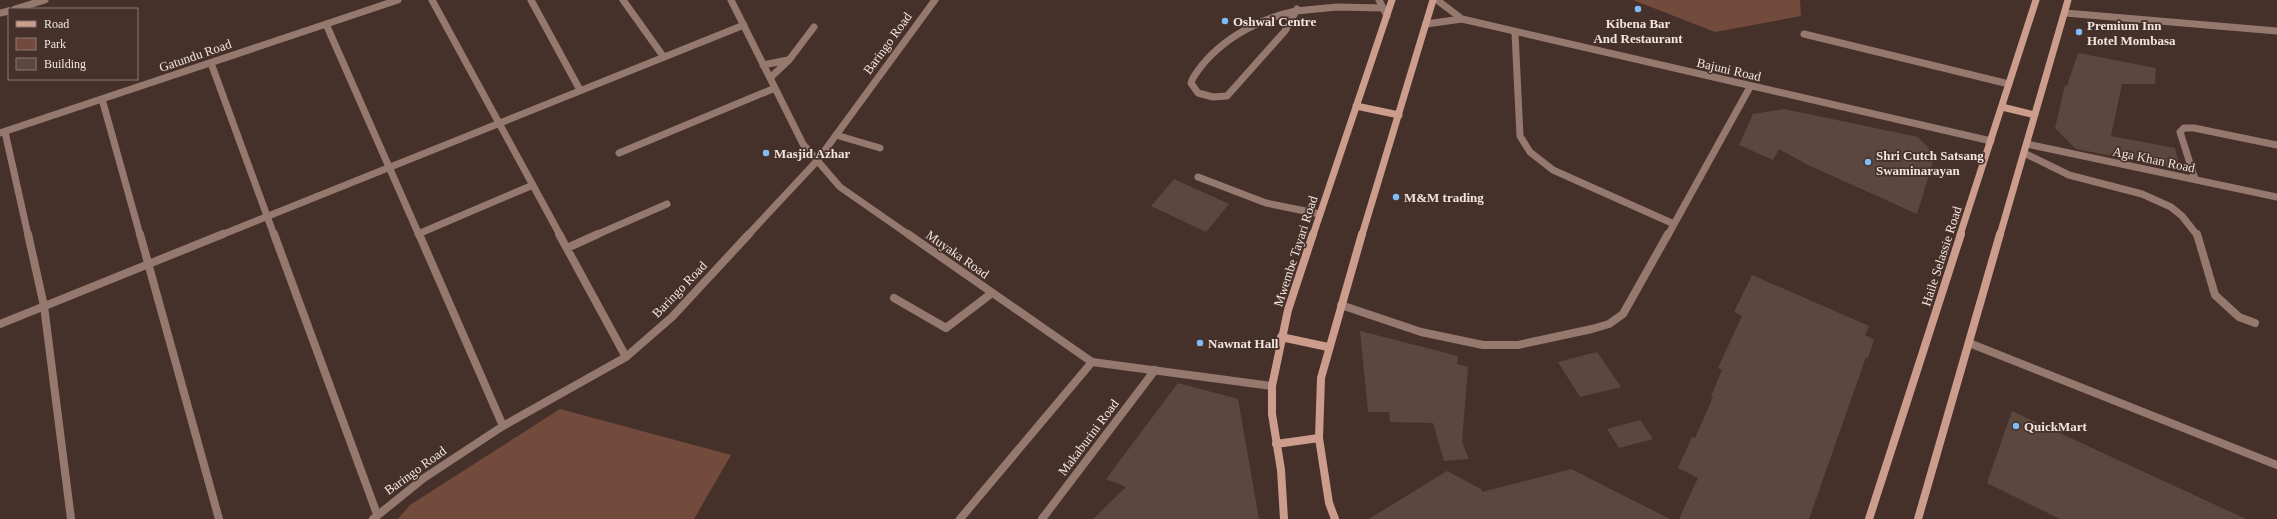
<svg xmlns="http://www.w3.org/2000/svg" width="2277" height="519" viewBox="0 0 2277 519" font-family="'Times New Roman',serif">
	<style>
		.green { fill: #724b3c }
		.building { fill: #5c473f }
		.lines { fill: none; stroke-linecap: round; stroke-linejoin: round }
		.lane-far1 { stroke: #96796e; stroke-width: 7 }
		.lane { stroke: #96796e; stroke-width: 8 }
		.street-far1 { stroke: #96796e; stroke-width: 7 }
		.street { stroke: #96796e; stroke-width: 8 }
		.secondary-far1 { stroke: #cc9d8c; stroke-width: 7 }
		.secondary { stroke: #cc9d8c; stroke-width: 8 }
		.poi-dot { fill: #81bcfa; stroke: #46312a; stroke-width: 1.5 }
		.labels { text-anchor: middle; stroke-width: 3.5; stroke-linejoin: round; paint-order: stroke }
		.poi-label { font-size: 13px; font-weight: bold; fill: #f2e4df; stroke: #46312a; text-anchor: start }
		.street-label { font-size: 13px; fill: #f2e4df; stroke: #46312a }
	</style>
	<rect width="100%" height="100%" fill="#46312a"/>
	<!-- green -->
	<path class="green" d="M 1633,0 L 1800,0 L 1801,16 L 1715,32 Z
		M 560,409 L 731,455 L 694,519 L 398,519 L 410,505 Z"/>
	<!-- building -->
	<path class="building" d="M 2078,53 L 2156,68 L 2155,84 L 2122,84 L 2111,136 L 2175,148 L 2180,169 L 2076,149 L 2055,128 L 2065,85 L 2067,86 Z
		M 1784,109 L 1918,137 L 1935,155 L 1917,214 L 1808,165 L 1779,149 L 1773,160 L 1739,145 L 1753,114 Z
		M 1174,179 L 1229,204 L 1206,232 L 1151,206 Z
		M 1752,275 L 1869,326 L 1865,335 L 1874,340 L 1868,358 L 1866,357 L 1809,519 L 1679,519 L 1698,478 L 1678,468 L 1692,437 L 1695,438 L 1713,397 L 1711,396 L 1722,370 L 1718,368 L 1742,316 L 1734,312 Z
		M 1360,331 L 1458,356 L 1457,364 L 1468,367 L 1462,442 L 1469,459 L 1444,461 L 1433,423 L 1390,422 L 1389,412 L 1368,412 Z
		M 1597,352 L 1621,387 L 1580,397 L 1558,362 Z
		M 1178,383 L 1238,399 L 1259,519 L 1093,519 L 1126,487 L 1106,479 Z
		M 2012,411 L 2246,519 L 2060,519 L 1987,483 Z
		M 1640,420 L 1653,439 L 1619,448 L 1607,429 Z
		M 1571,469 L 1670,519 L 1369,519 L 1447,471 L 1481,489 L 1482,492 Z"/>
	<g class="lines">
		<!-- lane-far1 -->
		<path class="lane-far1" d="M 1296,11 L 1285,31 L 1227,96 L 1213,97 L 1198,93 L 1191,83 L 1193,78 C 1215,42 1257,19 1296,11 Z
			M 1296,11 L 1297,9
			M 1296,11 L 1337,7 L 1383,8
			M 1804,34 L 2009,84
			M 836,135 L 880,148
			M 2024,153 L 2069,175 L 2142,194 L 2171,207 L 2182,216 L 2197,235
			M 1198,177 L 1266,203 L 1320,214
			M 2195,179 L 2180,132 L 2184,128 L 2194,128 L 2277,145"/>
		<!-- lane -->
		<path class="lane" d="M 2197,234 L 2215,295 L 2239,317 L 2255,323
			M 894,298 L 946,328 L 992,293
			M 960,519 L 1092,362"/>
		<!-- street-far1 -->
		<path class="street-far1" d="M 432,0 L 560,235
			M 531,0 L 580,90
			M 623,0 L 663,56
			M 731,0 L 803,144 L 840,187 L 909,235
			M 1379,0 L 1387,16
			M 1437,0 L 1462,19
			M 15,9 L 45,0
			M 0,13 L 9,11
			M 2065,13 L 2277,31
			M 326,24 L 419,235
			M 1426,24 L 1462,19 L 1991,141
			M 1515,33 L 1520,136 L 1530,152 L 1553,170 L 1674,224
			M 211,63 L 274,235
			M 763,65 L 788,60
			M 770,78 L 789,60 L 814,27
			M 102,99 L 140,235
			M 5,132 L 28,235
			M 0,133 L 398,0
			M 2027,144 L 2277,197
			M 619,153 L 775,88
			M 418,234 L 533,185
			M 221,235 L 744,25
			M 596,235 L 667,204
			M 748,235 L 817,161 L 935,0
			M 1668,235 L 1750,87"/>
		<!-- street -->
		<path class="street" d="M 28,234 L 44,306 L 71,519
			M 140,234 L 219,519
			M 274,234 L 377,514
			M 419,234 L 503,426
			M 559,234 L 626,357
			M 908,234 L 1092,362 L 1272,386
			M 567,248 L 598,234
			M 1341,305 L 1421,332 L 1483,345 L 1518,345 L 1592,329 L 1609,324 L 1623,314 L 1668,234
			M 0,324 L 223,234
			M 1969,343 L 2277,465
			M 373,519 L 424,478 L 503,426 L 626,357 L 672,317 L 749,234
			M 1042,519 L 1155,370"/>
		<!-- secondary-far1 -->
		<path class="secondary-far1" d="M 1356,106 L 1399,115
			M 2002,107 L 2035,115
			M 1313,235 L 1392,0
			M 1362,235 L 1433,0
			M 1960,235 L 2036,0
			M 2000,235 L 2068,0"/>
		<!-- secondary -->
		<path class="secondary" d="M 1281,337 L 1328,347
			M 1276,444 L 1319,438
			M 1284,519 L 1281,470 L 1272,414 L 1272,386 L 1288,310 L 1313,234
			M 1335,519 L 1329,503 L 1319,438 L 1321,378 L 1362,234
			M 1869,519 L 1961,234
			M 1918,519 L 2000,234"/>
	</g>
	<!-- markers -->
	<g class="poi-dot">
		<circle cx="1638" cy="9" r="4"/>
		<circle cx="1225" cy="21" r="4"/>
		<circle cx="2079" cy="32" r="4"/>
		<circle cx="766" cy="153" r="4"/>
		<circle cx="1868" cy="162" r="4"/>
		<circle cx="1396" cy="197" r="4"/>
		<circle cx="1200" cy="343" r="4"/>
		<circle cx="2016" cy="426" r="4"/>
	</g>
	<g class="labels">
		<!-- poi labels -->
		<g class="poi-label">
			<text x="1233" y="26">Oshwal Centre</text>
			<text x="1638" y="28" text-anchor="middle">Kibena Bar<tspan x="1638" dy="15">And Restaurant</tspan></text>
			<text x="2087" y="30">Premium Inn<tspan x="2087" dy="15">Hotel Mombasa</tspan></text>
			<text x="774" y="158">Masjid Azhar</text>
			<text x="1876" y="160">Shri Cutch Satsang<tspan x="1876" dy="15">Swaminarayan</tspan></text>
			<text x="1404" y="202">M&amp;M trading</text>
			<text x="1208" y="348">Nawnat Hall</text>
			<text x="2024" y="431">QuickMart</text>
		</g>
		<!-- street labels -->
		<g class="street-label">
			<text transform="translate(887 43) rotate(-54)" y="5">Baringo Road</text>
			<text transform="translate(195 55) rotate(-19)" y="5">Gatundu Road</text>
			<text transform="translate(1729 69) rotate(13)" y="5">Bajuni Road</text>
			<text transform="translate(2154 159) rotate(12)" y="5">Aga Khan Road</text>
			<text transform="translate(1295 251) rotate(-72)" y="5">Mwembe Tayari Road</text>
			<text transform="translate(958 254) rotate(35)" y="5">Muyaka Road</text>
			<text transform="translate(1941 256) rotate(-72)" y="5">Haile Selassie Road</text>
			<text transform="translate(679 289) rotate(-46)" y="5">Baringo Road</text>
			<text transform="translate(1088 437) rotate(-53)" y="5">Makaburini Road</text>
			<text transform="translate(415 470) rotate(-36)" y="5">Baringo Road</text>
		</g>
	</g>
	<!-- legend -->
	<rect x="8" y="8" width="130" height="72" fill="#46312a" stroke="#8b7972"/>
	<rect x="16" y="21" width="20" height="6" fill="#cc9d8c" stroke="#8b7972"/>
	<text x="44" y="28" font-size="12" fill="#f2e4df">Road</text>
	<rect x="16" y="38" width="20" height="12" fill="#724b3c" stroke="#8b7972"/>
	<text x="44" y="48" font-size="12" fill="#f2e4df">Park</text>
	<rect x="16" y="58" width="20" height="12" fill="#5c473f" stroke="#8b7972"/>
	<text x="44" y="68" font-size="12" fill="#f2e4df">Building</text>
</svg>
